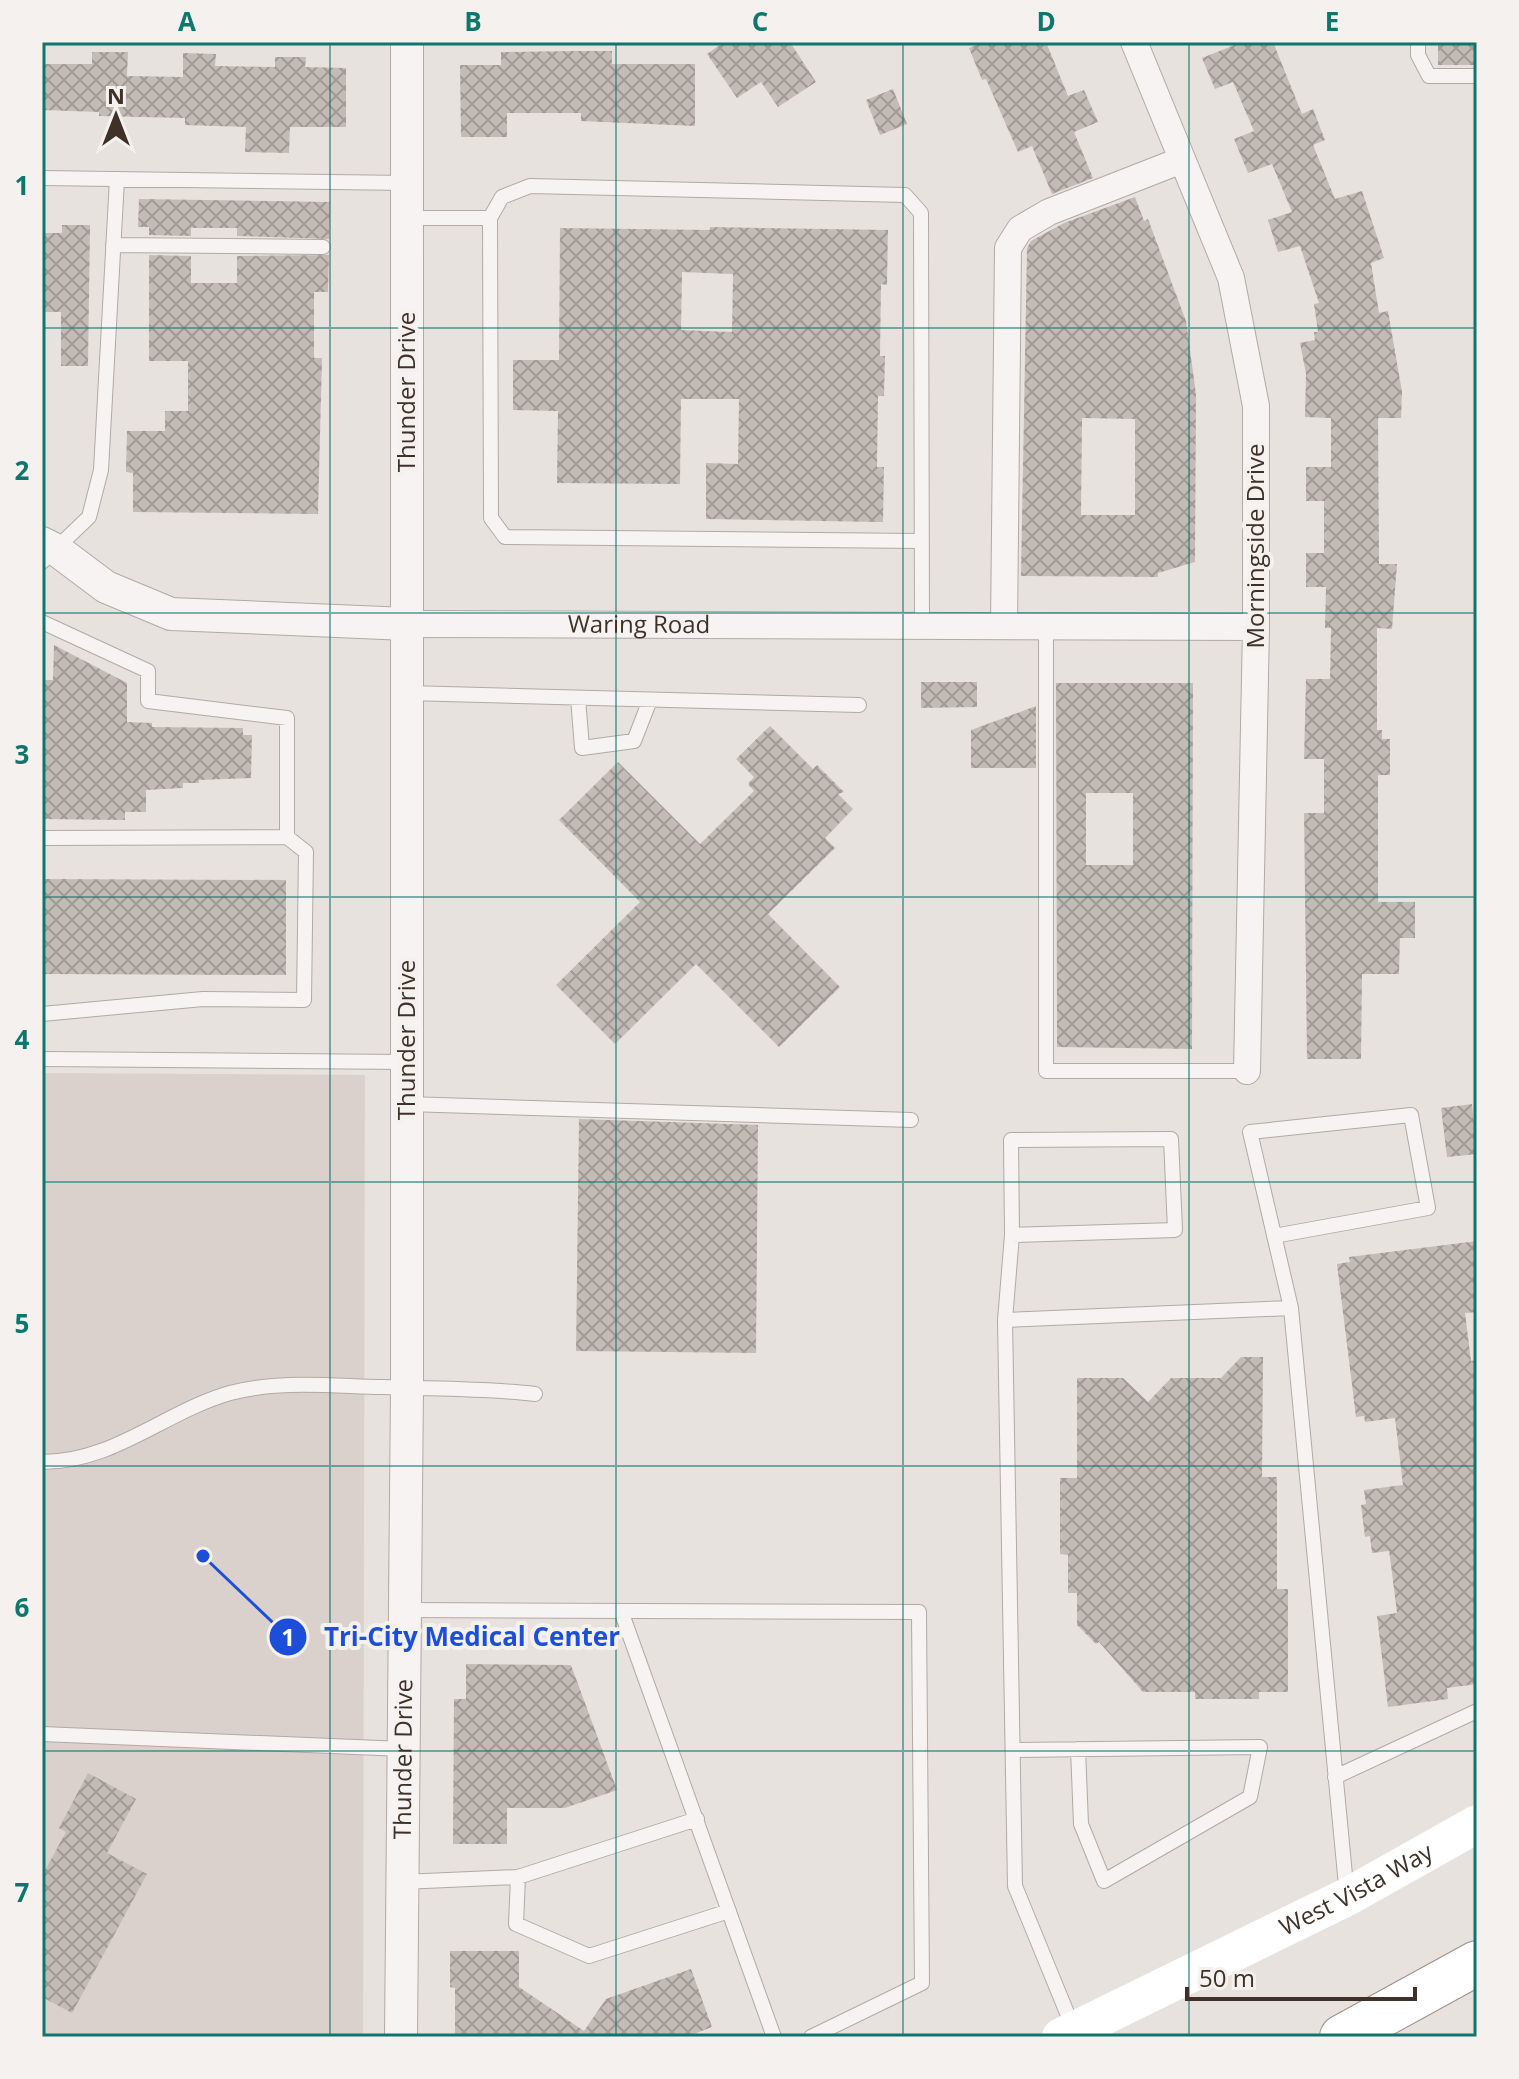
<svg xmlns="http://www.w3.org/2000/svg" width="1519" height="2079" viewBox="0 0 1519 2079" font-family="'Open Sans',sans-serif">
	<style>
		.built { fill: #dad1cd }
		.building { fill: url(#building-cross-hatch); fill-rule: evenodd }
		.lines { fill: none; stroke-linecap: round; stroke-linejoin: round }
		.service-casing { stroke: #b2a9a4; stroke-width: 16 }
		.minor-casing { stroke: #b2a9a4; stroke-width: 28 }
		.tertiary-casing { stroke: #b2a9a4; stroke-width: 34 }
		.motorway-casing { stroke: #9e8f87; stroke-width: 46 }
		.service { stroke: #f6f3f2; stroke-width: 14 }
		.minor { stroke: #f6f3f2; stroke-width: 26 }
		.tertiary { stroke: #f6f3f2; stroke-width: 32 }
		.secondary { stroke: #fff; stroke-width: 38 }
		.motorway { stroke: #fff; stroke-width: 44 }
		.grid { fill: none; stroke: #0f766e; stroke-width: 2; stroke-opacity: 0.55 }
		.labels { text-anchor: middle; stroke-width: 8; stroke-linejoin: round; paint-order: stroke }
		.street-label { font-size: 24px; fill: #3f3128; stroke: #f5f1ee }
		.leader { fill: none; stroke: #1d4ed8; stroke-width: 3 }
		.callout-dot { fill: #1d4ed8; stroke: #f5f1ee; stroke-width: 3 }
		.mark-label { font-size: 24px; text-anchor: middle; font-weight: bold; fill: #fff }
		.callout-label { font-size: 26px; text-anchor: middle; font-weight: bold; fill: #1d4ed8; stroke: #f5f1ee; stroke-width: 8; stroke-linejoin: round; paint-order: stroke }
		.neatline { fill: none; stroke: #0f766e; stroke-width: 3 }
		.grid-label { font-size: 26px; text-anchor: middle; font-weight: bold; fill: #0f766e }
	</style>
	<defs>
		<pattern id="building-cross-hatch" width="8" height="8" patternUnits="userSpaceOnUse" patternTransform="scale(2)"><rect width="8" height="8" fill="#c5bbb6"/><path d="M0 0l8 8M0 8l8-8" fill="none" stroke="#a19994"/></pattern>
	</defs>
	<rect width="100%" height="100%" fill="#e8e2df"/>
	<!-- built -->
	<path class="built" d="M 42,1073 L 365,1075 L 363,2037 L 42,2037 Z"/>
	<!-- building -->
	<path class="building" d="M 724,42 L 790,42 L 816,82 L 778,107 L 761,82 L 737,98 L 707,54 Z
		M 983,42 L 1046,42 L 1068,96 L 1084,90 L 1098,122 L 1074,132 L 1093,178 L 1052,194 L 1032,146 L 1018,152 L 986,79 L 982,80 L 969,48 Z
		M 1242,42 L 1273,42 L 1302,114 L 1313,109 L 1325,140 L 1313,145 L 1335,199 L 1362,191 L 1384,258 L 1371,263 L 1379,313 L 1388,311 L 1402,392 L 1401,418 L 1378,418 L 1379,564 L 1397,564 L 1392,629 L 1377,628 L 1377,730 L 1382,730 L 1382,739 L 1390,739 L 1390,775 L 1378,775 L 1378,902 L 1415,902 L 1415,938 L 1400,938 L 1399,974 L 1362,974 L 1361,1059 L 1307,1059 L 1304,813 L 1324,813 L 1324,759 L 1304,759 L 1306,679 L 1330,679 L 1331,628 L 1325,628 L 1326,587 L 1306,587 L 1306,553 L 1324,553 L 1324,501 L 1306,501 L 1306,467 L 1331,467 L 1331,418 L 1305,417 L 1306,374 L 1300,343 L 1315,340 L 1314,332 L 1318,332 L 1314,304 L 1319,303 L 1300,246 L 1278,252 L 1268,220 L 1292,212 L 1272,164 L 1248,173 L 1234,139 L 1254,131 L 1233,82 L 1215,89 L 1202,58 Z
		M 1438,42 L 1477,42 L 1477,65 L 1438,65 Z
		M 574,51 L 612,51 L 612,64 L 695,64 L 695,126 L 581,121 L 581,113 L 507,113 L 507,137 L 461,137 L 460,65 L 501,65 L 501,52 Z
		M 92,52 L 128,52 L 127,76 L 183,77 L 183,53 L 216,54 L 215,66 L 275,67 L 275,57 L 306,57 L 305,67 L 346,68 L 346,127 L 290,127 L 289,153 L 245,152 L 246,127 L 185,125 L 185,118 L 99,116 L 99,112 L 42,110 L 42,64 L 92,64 Z
		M 893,89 L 907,124 L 880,135 L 866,100 Z
		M 1135,197 L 1144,221 L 1148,219 L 1186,321 L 1196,394 L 1195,562 L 1158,573 L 1158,577 L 1021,576 L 1027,248 L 1031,241 L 1064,223 ZM 1082,418 L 1135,419 L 1135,515 L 1081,515 Z
		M 139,199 L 330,202 L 329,239 L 237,236 L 237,228 L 191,228 L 191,236 L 149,235 L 149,227 L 138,227 Z
		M 62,225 L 90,225 L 88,366 L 61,366 L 61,312 L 42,312 L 42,233 L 62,233 Z
		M 710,227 L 888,230 L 887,285 L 881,284 L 880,356 L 885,356 L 884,396 L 878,396 L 877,467 L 884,467 L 883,522 L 706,519 L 706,463 L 738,464 L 739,399 L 681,399 L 680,484 L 557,483 L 558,411 L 513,410 L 513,360 L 559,360 L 560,228 L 710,230 ZM 682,272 L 733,274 L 732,332 L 681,330 Z
		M 149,255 L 191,256 L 191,283 L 237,283 L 237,256 L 329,255 L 328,292 L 314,292 L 314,358 L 322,358 L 318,514 L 133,512 L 133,473 L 126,472 L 127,431 L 165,431 L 165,411 L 188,411 L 188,361 L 149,361 Z
		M 54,645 L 127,683 L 127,722 L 152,723 L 152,727 L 243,728 L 243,735 L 252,735 L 251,778 L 199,780 L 199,783 L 183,783 L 183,788 L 146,790 L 146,812 L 125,812 L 125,820 L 42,819 L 42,680 L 53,680 Z
		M 921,682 L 977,682 L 977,707 L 921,708 Z
		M 1056,683 L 1193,683 L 1192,1049 L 1057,1047 ZM 1086,793 L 1133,793 L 1133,865 L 1086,865 Z
		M 1036,706 L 1036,768 L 971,768 L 971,730 Z
		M 770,726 L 813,769 L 817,765 L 844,792 L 838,794 L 853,809 L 825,838 L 835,848 L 768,914 L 840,987 L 779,1047 L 696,964 L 615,1044 L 556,985 L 640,902 L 559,820 L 618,762 L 700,844 L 754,791 L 748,784 L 754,777 L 736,759 Z
		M 42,879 L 286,880 L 286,975 L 42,974 Z
		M 1472,1104 L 1477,1154 L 1447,1157 L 1441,1108 Z
		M 579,1119 L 758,1125 L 756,1353 L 576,1351 Z
		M 1477,1241 L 1477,1312 L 1465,1313 L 1471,1361 L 1477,1360 L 1477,1684 L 1447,1688 L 1448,1699 L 1388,1707 L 1377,1616 L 1397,1613 L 1391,1565 L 1389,1551 L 1372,1553 L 1370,1536 L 1365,1537 L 1361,1505 L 1366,1504 L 1364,1490 L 1403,1485 L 1395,1418 L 1365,1422 L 1364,1416 L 1356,1417 L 1337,1264 L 1350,1262 L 1349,1257 Z
		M 1241,1357 L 1263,1357 L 1262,1477 L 1277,1477 L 1277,1589 L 1288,1589 L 1288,1692 L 1259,1692 L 1259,1699 L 1195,1699 L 1195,1692 L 1143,1692 L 1099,1642 L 1096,1644 L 1077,1625 L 1077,1593 L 1068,1593 L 1068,1555 L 1060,1554 L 1060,1478 L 1077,1478 L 1077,1378 L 1123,1378 L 1148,1402 L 1171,1378 L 1221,1378 Z
		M 466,1664 L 571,1665 L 617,1790 L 565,1808 L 507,1808 L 507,1844 L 453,1844 L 454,1699 L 466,1699 Z
		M 88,1773 L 136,1799 L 107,1853 L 147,1874 L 72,2013 L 42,1997 L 42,1876 L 66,1832 L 59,1828 Z
		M 450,1951 L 519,1951 L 519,1987 L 584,2031 L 606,1999 L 691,1969 L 712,2027 L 686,2037 L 455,2037 L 455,1988 L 450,1987 Z"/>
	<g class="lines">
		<!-- service casing -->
		<g class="service-casing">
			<path id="service" d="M 1418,42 L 1418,55 L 1429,76 L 1477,76
				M 42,178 L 407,183
				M 407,218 L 490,218 L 502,197 L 530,186 L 905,195 L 921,213 L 922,625
				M 490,218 L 491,518 L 505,537 L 921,541
				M 113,245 L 323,247
				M 42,562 L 89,517 L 101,470 L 117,179
				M 42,622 L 148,671 L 148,701 L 287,718 L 287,837
				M 1046,626 L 1046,1071 L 1247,1071
				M 407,693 L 859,705
				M 578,698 L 582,748 L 634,741 L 650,700
				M 42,838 L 287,837 L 306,852 L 304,1000 L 203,999 L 42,1014
				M 42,1059 L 407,1062
				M 407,1104 L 911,1120
				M 1012,1235 L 1175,1230 L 1171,1139 L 1011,1140 L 1012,1235 L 1005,1320 L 1015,1886 L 1074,2030
				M 1274,1236 L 1428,1208 L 1411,1115 L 1250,1132 L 1291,1308
				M 1005,1320 L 1291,1308 L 1347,1896
				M 42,1462 C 114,1462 164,1412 230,1393 C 279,1380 332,1386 382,1387 C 433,1389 485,1388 535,1394
				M 405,1610 L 919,1612 L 922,1983 L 811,2037
				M 621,1611 L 774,2037
				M 42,1734 L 403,1749
				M 1013,1750 L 1260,1747 L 1250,1797 L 1104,1881 L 1081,1824 L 1078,1749
				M 1335,1777 L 1477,1711
				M 518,1877 L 516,1924 L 589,1956 L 729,1911
				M 402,1882 L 518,1877 L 697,1819"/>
		</g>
		<!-- minor casing -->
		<g class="minor-casing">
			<g id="minor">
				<path d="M 1134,42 L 1231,278 L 1256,406 L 1256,627 L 1247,1071"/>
				<path id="s1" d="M 407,624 L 1256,627"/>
				<path d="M 1004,626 L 1008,248 L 1020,229 L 1049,212 L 1182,160"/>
			</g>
		</g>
		<!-- tertiary casing -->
		<g class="tertiary-casing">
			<g id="tertiary">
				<path d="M 42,543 L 58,551 L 106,587 L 171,614 L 407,624"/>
				<path id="s2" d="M 401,2037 L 407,1388 L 407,42"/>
			</g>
		</g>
		<!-- motorway casing -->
		<g class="motorway-casing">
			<path id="motorway" d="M 1342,2037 L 1477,1963"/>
		</g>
		<!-- service -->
		<use href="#service" class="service"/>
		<!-- minor -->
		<use href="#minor" class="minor"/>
		<!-- tertiary -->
		<use href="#tertiary" class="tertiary"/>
		<!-- secondary -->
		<path class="secondary" id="s3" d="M 1061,2037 L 1347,1897 L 1477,1824"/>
		<!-- motorway -->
		<use href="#motorway" class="motorway"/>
	</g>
	<!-- grid -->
	<path class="grid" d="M 330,42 L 330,2037M 616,42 L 616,2037M 903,42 L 903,2037M 1189,42 L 1189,2037M 42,328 L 1477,328M 42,613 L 1477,613M 42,897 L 1477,897M 42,1182 L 1477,1182M 42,1466 L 1477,1466M 42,1751 L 1477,1751"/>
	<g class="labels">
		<!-- street labels -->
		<g class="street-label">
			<text transform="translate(407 392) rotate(-90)" y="8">Thunder Drive</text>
			<text transform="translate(1256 546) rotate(-90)" y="8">Morningside Drive</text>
			<text dy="8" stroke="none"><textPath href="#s1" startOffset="232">Waring Road</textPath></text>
			<text transform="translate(407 1040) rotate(-90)" y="8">Thunder Drive</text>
			<text dy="8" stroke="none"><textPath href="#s2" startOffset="278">Thunder Drive</textPath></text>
			<text dy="8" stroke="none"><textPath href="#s3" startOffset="330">West Vista Way</textPath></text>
		</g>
	</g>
	<!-- callouts -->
	<path class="leader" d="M203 1556L288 1637"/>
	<g class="callout-dot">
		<circle cx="203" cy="1556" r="8"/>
		<circle cx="288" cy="1637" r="20"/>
	</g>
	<g class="mark-label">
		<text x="288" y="1646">1</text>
	</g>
	<g class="callout-label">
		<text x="472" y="1646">Tri-City Medical Center</text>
	</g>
	<!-- border -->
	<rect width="1519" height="2079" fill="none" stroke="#f5f1ee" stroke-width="88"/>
	<!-- north arrow -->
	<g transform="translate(116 116)" stroke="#f5f1ee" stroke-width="6" paint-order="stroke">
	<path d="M0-6L14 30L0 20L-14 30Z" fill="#3f3128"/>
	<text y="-12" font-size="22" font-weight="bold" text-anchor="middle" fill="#3f3128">N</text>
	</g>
	<!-- scale -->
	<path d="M1187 1987v12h228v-12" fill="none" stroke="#3f3128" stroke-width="4"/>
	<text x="1199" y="1987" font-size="24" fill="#3f3128" stroke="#f5f1ee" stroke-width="6" paint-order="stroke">50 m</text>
	<rect x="44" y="44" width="1431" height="1991" class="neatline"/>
	<g class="grid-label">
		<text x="187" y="31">A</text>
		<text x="473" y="31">B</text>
		<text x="760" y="31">C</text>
		<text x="1046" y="31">D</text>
		<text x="1332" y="31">E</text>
		<text x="22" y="195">1</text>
		<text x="22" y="480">2</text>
		<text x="22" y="764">3</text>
		<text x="22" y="1049">4</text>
		<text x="22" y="1333">5</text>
		<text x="22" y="1617">6</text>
		<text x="22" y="1902">7</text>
	</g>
</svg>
